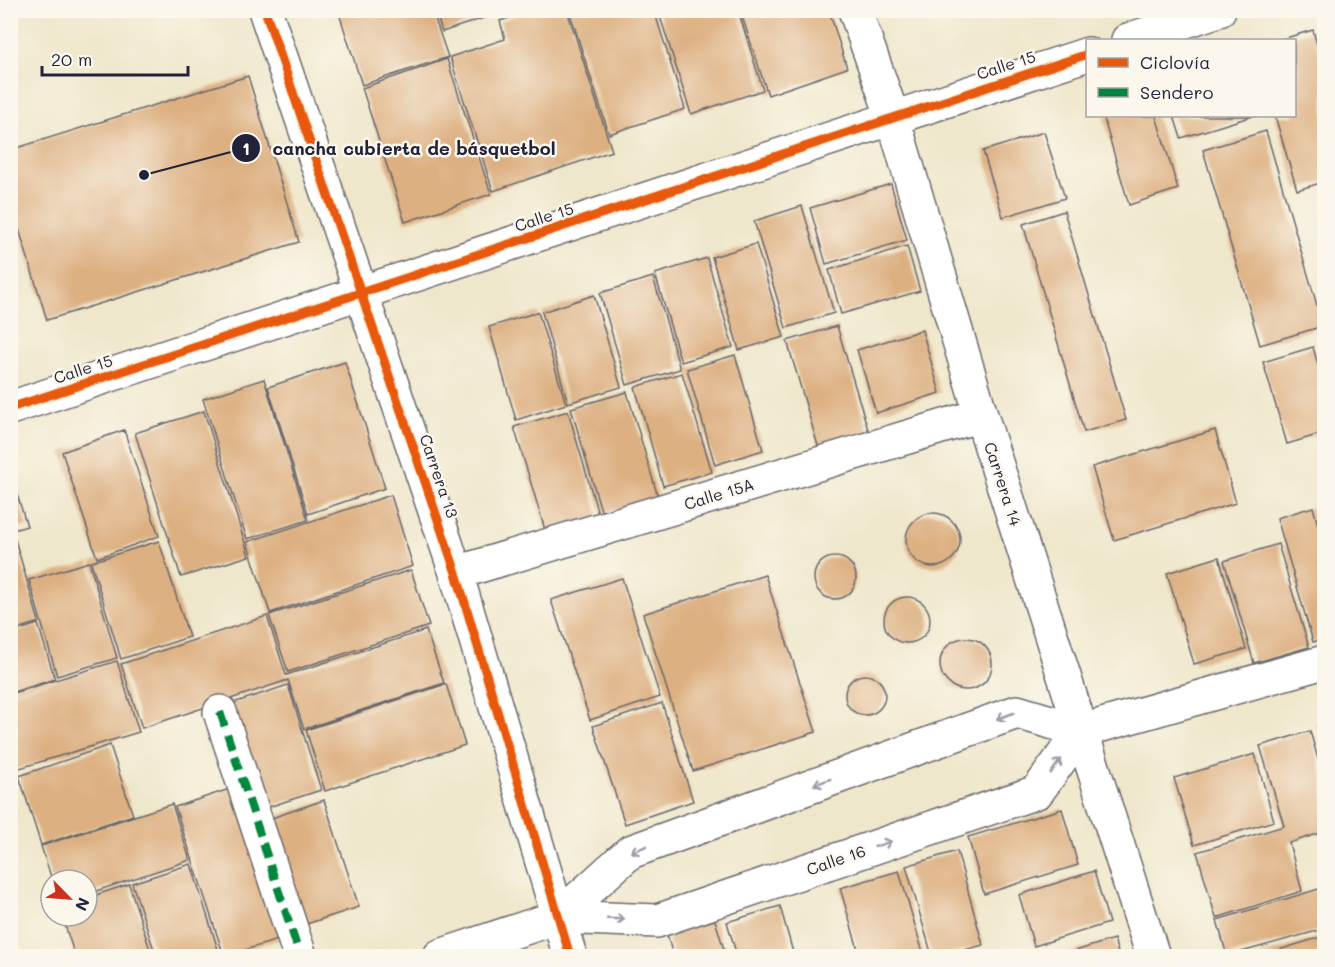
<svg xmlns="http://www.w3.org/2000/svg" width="1335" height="967" viewBox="0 0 1335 967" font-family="Mali,sans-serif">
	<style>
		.building { fill: #ddb082 }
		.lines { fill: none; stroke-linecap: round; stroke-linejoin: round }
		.minor-casing { stroke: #6a676d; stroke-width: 36 }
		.minor { stroke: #fff; stroke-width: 33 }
		.quiet { stroke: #00873e; stroke-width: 8; stroke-dasharray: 15 8; stroke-linecap: butt }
		.cycleway-casing { stroke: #fbf7ec; stroke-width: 13 }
		.cycleway { stroke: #e8590c; stroke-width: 9 }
		.oneway { stroke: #9c9ca7 }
		.labels { text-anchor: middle; stroke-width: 5; stroke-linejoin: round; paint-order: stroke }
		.street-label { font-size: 16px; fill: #22223b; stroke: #fbf7ec }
		.leader { fill: none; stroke: #22223b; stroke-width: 2 }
		.callout-dot { fill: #22223b; stroke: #fbf7ec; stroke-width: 2 }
		.mark-label { font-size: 18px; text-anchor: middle; font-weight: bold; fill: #fff }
		.callout-label { font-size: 18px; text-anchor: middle; font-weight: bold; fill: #22223b; stroke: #fbf7ec; stroke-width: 5; stroke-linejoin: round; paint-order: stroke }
	</style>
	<rect width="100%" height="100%" fill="#fbf7ec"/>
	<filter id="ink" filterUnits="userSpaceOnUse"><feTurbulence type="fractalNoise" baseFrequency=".0167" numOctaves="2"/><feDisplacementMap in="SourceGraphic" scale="12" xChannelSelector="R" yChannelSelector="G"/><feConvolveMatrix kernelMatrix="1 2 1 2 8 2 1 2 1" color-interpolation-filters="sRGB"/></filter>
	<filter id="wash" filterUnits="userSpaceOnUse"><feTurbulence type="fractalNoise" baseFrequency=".008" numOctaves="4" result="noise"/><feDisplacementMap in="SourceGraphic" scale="24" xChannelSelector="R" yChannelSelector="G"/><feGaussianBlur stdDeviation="1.35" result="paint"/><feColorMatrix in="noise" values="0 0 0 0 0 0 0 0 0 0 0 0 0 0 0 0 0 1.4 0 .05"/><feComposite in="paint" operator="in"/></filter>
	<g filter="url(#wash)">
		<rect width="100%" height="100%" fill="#efe7cb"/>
		<g id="blocks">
			<!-- building -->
			<path class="building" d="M 338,10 L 432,10 L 448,57 L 362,85 Z
				M 435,10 L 495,10 L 496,14 L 442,32 Z
				M 498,10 L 521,10 L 521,11 L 500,18 Z
				M 531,10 L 567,10 L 612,151 L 493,191 L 450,57 L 505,39 L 500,21 Z
				M 569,10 L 654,10 L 685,109 L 609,134 Z
				M 658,10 L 738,10 L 763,90 L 691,114 Z
				M 740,10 L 829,10 L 847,68 L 768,95 Z
				M 1313,30 L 1324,70 L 1324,182 L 1297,190 L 1275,116 L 1294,116 L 1294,40 L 1279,40 Z
				M 447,59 L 491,194 L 405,222 L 362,88 Z
				M 248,76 L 299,242 L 47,320 L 10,200 L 10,150 Z
				M 1103,116 L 1156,116 L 1178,189 L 1129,205 Z
				M 1174,116 L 1253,116 L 1181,138 Z
				M 1266,131 L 1323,326 L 1260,345 L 1203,150 Z
				M 1044,132 L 1065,198 L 1003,217 L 983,151 Z
				M 891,184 L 907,240 L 826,264 L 810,208 Z
				M 802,206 L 834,313 L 786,328 L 754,221 Z
				M 1064,211 L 1126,420 L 1084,432 L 1023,224 Z
				M 756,244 L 784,337 L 739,350 L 712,257 Z
				M 907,246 L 920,291 L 841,314 L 829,270 Z
				M 707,258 L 733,347 L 681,362 L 655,274 Z
				M 653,277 L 680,369 L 627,385 L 600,293 Z
				M 594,295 L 621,387 L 568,403 L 542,312 Z
				M 538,312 L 566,404 L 516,420 L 489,327 Z
				M 837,326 L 869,433 L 819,449 L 787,341 Z
				M 922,330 L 940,393 L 876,413 L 857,350 Z
				M 1313,347 L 1324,387 L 1324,433 L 1287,444 L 1263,362 Z
				M 735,355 L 763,450 L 715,465 L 687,369 Z
				M 345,362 L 385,488 L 308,514 L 268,387 Z
				M 682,373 L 712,472 L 663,486 L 635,387 Z
				M 264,379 L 308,520 L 247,539 L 203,399 Z
				M 627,392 L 658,497 L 602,514 L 571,408 Z
				M 204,411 L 249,556 L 181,577 L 135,433 Z
				M 568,411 L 599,517 L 546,533 L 514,427 Z
				M 124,430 L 159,536 L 97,558 L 62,452 Z
				M 1215,430 L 1236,503 L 1114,540 L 1092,467 Z
				M 10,472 L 27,526 L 10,531 Z
				M 391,495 L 413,566 L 270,613 L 247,542 Z
				M 1313,507 L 1324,547 L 1324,639 L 1313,642 L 1277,518 Z
				M906 540a27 27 0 1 1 54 0a27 27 0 1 1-54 0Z
				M 14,536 L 39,622 L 10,631 L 10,537 Z
				M 159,541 L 189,637 L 121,659 L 91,562 Z
				M 1278,544 L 1309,647 L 1254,663 L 1224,561 Z
				M 1219,557 L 1246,649 L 1194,664 L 1167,573 Z
				M814 578a21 21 0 1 1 42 0a21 21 0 1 1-42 0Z
				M 89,562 L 117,658 L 57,676 L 29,580 Z
				M 411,570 L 429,626 L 288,672 L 269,615 Z
				M 765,575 L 816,732 L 693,771 L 643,614 Z
				M 622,578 L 660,697 L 590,720 L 551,600 Z
				M884 620a23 23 0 1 1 46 0a23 23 0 1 1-46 0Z
				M 267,616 L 286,675 L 426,630 L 444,683 L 304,729 L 288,680 L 142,728 L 121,664 Z
				M 38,624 L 55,679 L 10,693 L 10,633 Z
				M940 664a26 26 0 1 1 52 0a26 26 0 1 1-52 0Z
				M 117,661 L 139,732 L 10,771 L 10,694 Z
				M845 695a20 20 0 1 1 40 0a20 20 0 1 1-40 0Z
				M 446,684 L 465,745 L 325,791 L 306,730 Z
				M 288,685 L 321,790 L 259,810 L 224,706 Z
				M 662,703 L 693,801 L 625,824 L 593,726 Z
				M 1324,724 L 1324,751 L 1317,726 Z
				M 1310,731 L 1324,780 L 1324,832 L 1289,843 L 1302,891 L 1216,918 L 1197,852 L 1284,826 L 1260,746 Z
				M 110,745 L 133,815 L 41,845 L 19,776 Z
				M 1255,754 L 1274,821 L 1194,845 L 1174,778 Z
				M 239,786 L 288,937 L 224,956 L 175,807 Z
				M 324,800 L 359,907 L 294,928 L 260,822 Z
				M 172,804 L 190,860 L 87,894 L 87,880 L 52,880 L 41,846 Z
				M 1062,809 L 1078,865 L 984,894 L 968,837 Z
				M 957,851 L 983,945 L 943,956 L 932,956 L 906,866 Z
				M 191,864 L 220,956 L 156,956 L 132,883 Z
				M 899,871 L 924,956 L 860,956 L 840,888 Z
				M 1094,871 L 1109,923 L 1034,946 L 1019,895 Z
				M 129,884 L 152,956 L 75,956 L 62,916 L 87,916 L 87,898 Z
				M 1322,888 L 1324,898 L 1324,929 L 1227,956 L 1217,920 Z
				M 780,906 L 794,956 L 737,956 L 727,922 Z
				M 715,920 L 726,956 L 673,956 L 667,934 Z
				M 1324,936 L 1324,956 L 1259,956 Z
				M 1114,939 L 1119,956 L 1062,956 L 1062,955 Z"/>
		</g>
	</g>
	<g filter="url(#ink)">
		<use href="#blocks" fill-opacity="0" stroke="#6a676d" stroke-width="1.5"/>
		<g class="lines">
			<!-- minor casing -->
			<g class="minor-casing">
				<path id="minor" d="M 265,10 L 456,573 L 570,956
					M 855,10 L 893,118 L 981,415 L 1153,956
					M 1128,40 L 1219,10
					M 10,408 L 1088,54
					M 456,573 L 981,415
					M 220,712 L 300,956
					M 558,917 L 630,852 L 1017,712 L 1081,731 L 1324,662
					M 440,956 L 558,917 L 657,921 L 1037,792 L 1081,731"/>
			</g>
			<!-- minor -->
			<use href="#minor" class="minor"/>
			<!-- quiet -->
			<path class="quiet" d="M 220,712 L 300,956"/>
			<!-- cycleway casing -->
			<g class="cycleway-casing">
				<path id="cycleway" d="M 265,10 L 456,573 L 570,956
					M 10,408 L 1088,54"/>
			</g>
			<!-- cycleway -->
			<use href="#cycleway" class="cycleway"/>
		</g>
		<!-- one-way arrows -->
		<defs><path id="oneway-shaft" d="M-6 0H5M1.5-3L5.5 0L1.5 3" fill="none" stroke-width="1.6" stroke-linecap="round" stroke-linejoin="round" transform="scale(1.5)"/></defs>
		<g class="oneway">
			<use href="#oneway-shaft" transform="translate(1005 716) rotate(160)"/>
			<use href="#oneway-shaft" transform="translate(1056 766) rotate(-54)"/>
			<use href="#oneway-shaft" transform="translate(822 782) rotate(160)"/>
			<use href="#oneway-shaft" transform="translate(883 844) rotate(-19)"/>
			<use href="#oneway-shaft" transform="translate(639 849) rotate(158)"/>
			<use href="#oneway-shaft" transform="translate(616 919) rotate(2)"/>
		</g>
	</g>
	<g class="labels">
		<!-- street labels -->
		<g class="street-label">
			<text transform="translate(1006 65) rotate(-18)" y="6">Calle 15</text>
			<text transform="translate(544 217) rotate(-18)" y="6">Calle 15</text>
			<text transform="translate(83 369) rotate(-18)" y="6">Calle 15</text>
			<text transform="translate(439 476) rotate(71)" y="6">Carrera 13</text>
			<text transform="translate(1003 484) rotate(72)" y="6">Carrera 14</text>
			<text transform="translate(719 494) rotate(-17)" y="6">Calle 15A</text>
			<text transform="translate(836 860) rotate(-19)" y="6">Calle 16</text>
		</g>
	</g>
	<!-- callouts -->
	<path class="leader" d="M144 175L246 148"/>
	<g class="callout-dot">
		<circle cx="144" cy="175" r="6"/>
		<circle cx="246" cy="148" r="15"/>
	</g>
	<g class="mark-label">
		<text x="246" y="155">1</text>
	</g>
	<g class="callout-label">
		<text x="414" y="155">cancha cubierta de básquetbol</text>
	</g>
	<!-- margin -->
	<rect width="1335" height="967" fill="none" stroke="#fbf7ec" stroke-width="36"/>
	<!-- legend -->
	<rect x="1086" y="39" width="210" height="78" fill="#fbf7ec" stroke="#a4a2a5" stroke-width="1.5"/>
	<rect x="1098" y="58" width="30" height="9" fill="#e8590c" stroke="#a4a2a5" stroke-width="1.5"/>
	<text x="1140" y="69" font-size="18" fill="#22223b">Ciclovía</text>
	<rect x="1098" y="88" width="30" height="9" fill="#00873e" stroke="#a4a2a5" stroke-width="1.5"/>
	<text x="1140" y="99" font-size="18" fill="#22223b">Sendero</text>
	<!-- north arrow -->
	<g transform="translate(69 898) rotate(115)"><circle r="28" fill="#fbf7ec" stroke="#a4a2a5" stroke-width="1.5"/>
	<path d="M0-4.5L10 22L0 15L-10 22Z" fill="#c8321e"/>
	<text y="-9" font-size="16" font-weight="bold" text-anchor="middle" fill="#22223b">N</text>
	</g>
	<!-- scale -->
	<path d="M42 66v9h146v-9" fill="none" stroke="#22223b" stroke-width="3"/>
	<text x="51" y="66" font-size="18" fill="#22223b" stroke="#fbf7ec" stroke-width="4.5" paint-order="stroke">20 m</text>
</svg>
